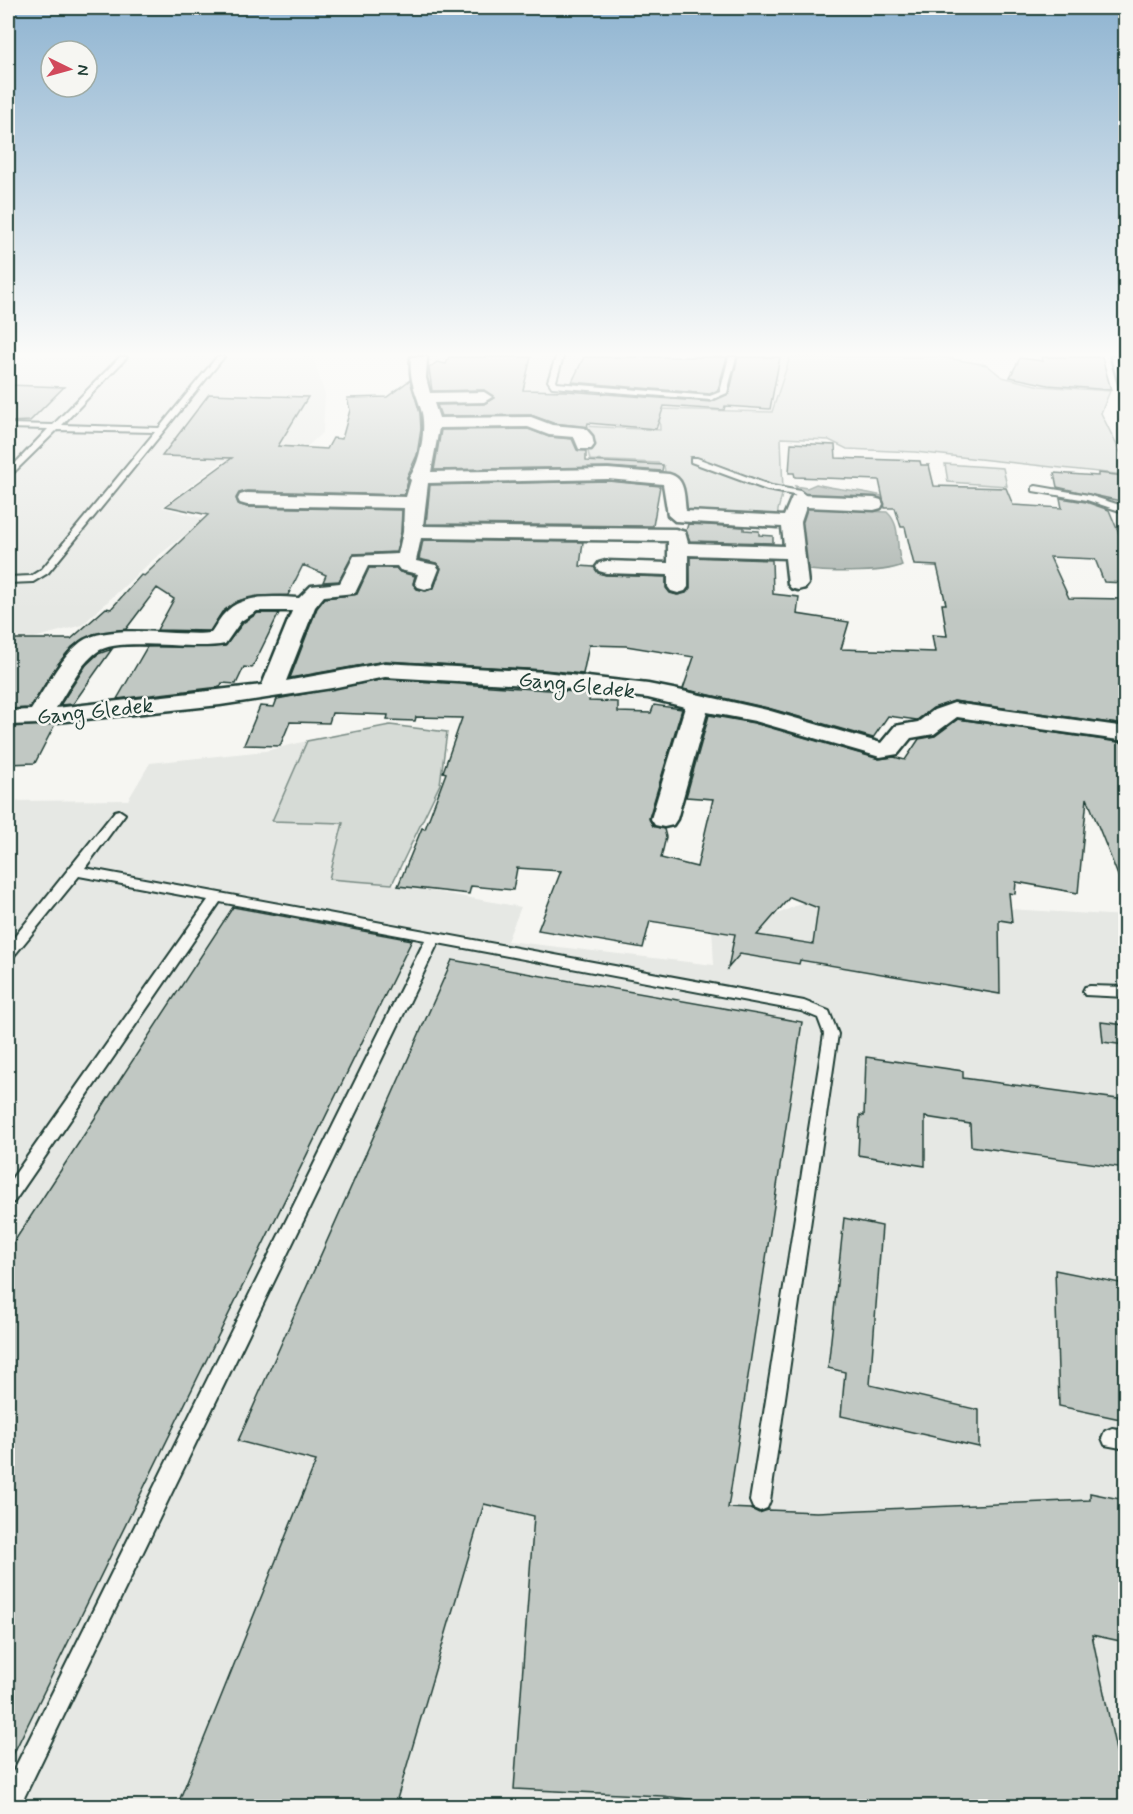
<svg xmlns="http://www.w3.org/2000/svg" width="1133" height="1814" viewBox="0 0 1133 1814" font-family="Mynerve,sans-serif">
	<style>
		.built { fill: #e6e8e4 }
		.green { fill: #d6dbd6; stroke: #7a8c85; stroke-width: 1.5 }
		.water { fill: #aab3ae; stroke: #72847d; stroke-width: 1.5 }
		.building { fill: #c1c8c3; stroke: #1f3d34; stroke-width: 1.5; fill-rule: evenodd }
		.lines { fill: none; stroke-linecap: round; stroke-linejoin: round }
		.service-casing { stroke: #1f3d34; stroke-width: 4 }
		.minor-casing { stroke: #1f3d34; stroke-width: 5 }
		.secondary-casing { stroke: #1f3d34; stroke-width: 5 }
		.service { fill: #f6f6f2; fill-rule: evenodd }
		.minor { fill: #f6f6f2; fill-rule: evenodd }
		.secondary { fill: #f6f6f2; fill-rule: evenodd }
		.labels { text-anchor: middle; stroke-width: 5; stroke-linejoin: round; paint-order: stroke }
		.street-label { font-size: 22px; fill: #1f3d34; stroke: #f6f6f2 }
	</style>
	<rect width="100%" height="100%" fill="#f6f6f2"/>
	<filter id="ink" filterUnits="userSpaceOnUse"><feTurbulence type="fractalNoise" baseFrequency=".0167" numOctaves="2"/><feDisplacementMap in="SourceGraphic" scale="12" xChannelSelector="R" yChannelSelector="G"/><feConvolveMatrix kernelMatrix="1 2 1 2 8 2 1 2 1" color-interpolation-filters="sRGB"/></filter>
	<g filter="url(#ink)">
		<!-- built -->
		<path class="built" d="M 8,357 L 313,357 L 325,395 L 323,432 L 284,468 L 223,461 L 162,507 L 205,519 L 154,559 L 82,625 L 34,638 L 8,637 Z
			M 424,357 L 790,357 L 772,412 L 659,409 L 661,430 L 544,424 L 535,389 L 493,388 L 457,361 L 424,361 Z
			M 307,741 L 272,820 L 343,823 L 329,879 L 392,884 L 521,907 L 507,941 L 714,965 L 712,927 L 771,917 L 815,897 L 1125,916 L 1125,1806 L 8,1806 L 8,801 L 128,800 L 150,763 L 265,751 Z"/>
		<!-- green -->
		<path class="green" d="M 790,357 L 941,357 L 987,365 L 1002,377 L 1040,386 L 1110,391 L 1101,413 L 1125,462 L 1125,475 L 915,452 L 847,449 L 829,440 L 781,438 L 783,491 L 778,510 L 777,529 L 685,521 L 673,518 L 664,466 L 658,463 L 590,460 L 582,426 L 660,430 L 659,409 L 772,412 Z
			M 945,464 L 1003,468 L 1007,486 L 948,482 Z
			M 390,725 L 447,732 L 440,784 L 392,884 L 329,879 L 343,823 L 272,821 L 307,741 Z"/>
		<!-- water -->
		<path class="water" d="M 816,484 C 839,491 862,489 885,497 L 881,503 L 807,499 L 799,492 L 795,486 L 807,488 Z
			M 802,508 L 887,512 C 903,527 894,547 902,565 C 884,574 818,573 798,568 L 796,560 Z"/>
		<!-- building -->
		<path class="building" d="M 449,357 L 531,357 L 523,390 L 567,391 L 711,402 L 729,394 L 738,357 L 780,357 L 770,409 L 725,406 L 724,410 L 664,406 L 656,429 L 588,423 L 587,427 L 553,423 L 531,415 L 441,416 L 437,405 L 484,404 L 494,398 L 484,390 L 432,391 L 429,368 L 437,362 L 446,364 Z
			M 584,357 L 727,357 L 718,390 L 710,394 L 572,382 Z
			M 1042,357 L 1102,357 L 1111,390 L 1048,385 L 1010,377 L 1020,358 L 1043,361 Z
			M 410,380 L 420,413 L 421,429 L 417,455 L 407,477 L 408,481 L 404,495 L 247,491 L 239,493 L 236,498 L 238,504 L 247,507 L 402,510 L 401,532 L 396,552 L 354,554 L 339,581 L 323,582 L 326,575 L 303,565 L 288,595 L 259,596 L 238,601 L 222,612 L 210,631 L 157,630 L 174,599 L 157,588 L 126,629 L 93,634 L 72,647 L 58,664 L 30,708 L 8,709 L 8,639 L 71,639 L 106,608 L 111,609 L 141,575 L 144,576 L 208,515 L 166,506 L 232,458 L 162,456 L 209,394 L 308,397 L 278,446 L 327,449 L 333,438 L 342,439 L 350,410 L 347,398 L 387,397 Z
			M 8,385 L 64,387 L 30,421 L 8,422 Z
			M 528,429 L 549,437 L 572,439 L 577,450 L 586,451 L 586,461 L 663,465 L 662,471 L 608,467 L 434,470 L 441,430 Z
			M 791,443 L 835,445 L 836,458 L 920,461 L 921,465 L 929,465 L 934,486 L 1006,488 L 1013,505 L 1062,508 L 1060,498 L 1086,502 L 1109,510 L 1125,548 L 1125,583 L 1104,582 L 1095,559 L 1050,557 L 1069,598 L 1125,599 L 1125,725 L 954,701 L 933,708 L 917,720 L 888,716 L 873,738 L 768,708 L 683,689 L 694,657 L 626,646 L 589,645 L 583,674 L 544,670 L 385,661 L 290,678 L 317,608 L 325,598 L 357,594 L 369,568 L 396,568 L 400,572 L 415,576 L 413,584 L 417,589 L 426,591 L 434,588 L 441,568 L 436,563 L 419,559 L 423,540 L 583,542 L 580,566 L 594,567 L 598,573 L 606,575 L 666,577 L 666,588 L 670,593 L 677,595 L 686,593 L 690,588 L 690,557 L 772,560 L 773,594 L 799,597 L 797,614 L 849,622 L 841,649 L 935,652 L 932,635 L 947,636 L 942,604 L 946,604 L 937,566 L 914,565 L 905,527 L 901,527 L 895,508 L 885,508 L 879,480 L 795,477 L 794,473 L 789,473 Z
			M 1054,473 L 1098,476 L 1098,473 L 1125,476 L 1125,502 L 1057,487 Z
			M 608,481 L 660,486 L 653,526 L 426,524 L 430,485 Z
			M 688,524 L 744,527 L 744,530 L 759,531 L 759,535 L 773,536 L 773,543 L 690,541 L 686,531 Z
			M 258,613 L 279,613 L 252,668 L 244,667 L 236,684 L 222,683 L 220,687 L 117,699 L 147,647 L 225,646 L 243,623 Z
			M 112,649 L 73,704 L 60,705 L 86,665 L 98,654 Z
			M 385,679 L 579,692 L 590,695 L 589,701 L 618,702 L 618,712 L 651,713 L 654,705 L 682,709 L 649,818 L 653,826 L 664,829 L 666,837 L 661,858 L 697,867 L 713,799 L 686,797 L 709,715 L 754,723 L 879,759 L 894,757 L 905,760 L 919,739 L 935,736 L 958,719 L 1125,743 L 1125,893 L 1087,798 L 1078,893 L 1016,882 L 1015,894 L 1009,893 L 1012,922 L 999,920 L 1000,994 L 800,960 L 799,964 L 740,954 L 728,968 L 735,934 L 650,921 L 643,948 L 538,930 L 561,871 L 517,868 L 513,890 L 471,886 L 469,894 L 398,886 L 422,828 L 425,829 L 446,773 L 443,772 L 462,718 L 416,717 L 415,721 L 387,720 L 388,715 L 332,713 L 329,723 L 290,722 L 280,746 L 244,745 L 260,706 L 274,707 L 277,699 ZM 790,897 L 818,908 L 813,944 L 757,935 Z
			M 55,724 L 35,763 L 8,764 L 8,727 Z
			M 233,907 L 412,940 L 8,1765 L 8,1251 Z
			M 452,960 L 802,1022 L 728,1508 L 751,1509 L 759,1513 L 768,1510 L 817,1512 L 1090,1500 L 1090,1493 L 1125,1500 L 1125,1642 L 1092,1635 L 1125,1794 L 1125,1806 L 748,1806 L 662,1796 L 514,1789 L 534,1516 L 484,1504 L 395,1806 L 177,1806 L 316,1461 L 238,1441 Z
			M 1101,1022 L 1125,1025 L 1125,1045 L 1103,1042 Z
			M 866,1057 L 963,1071 L 963,1078 L 1125,1100 L 1125,1168 L 971,1146 L 970,1124 L 925,1117 L 925,1166 L 858,1155 L 860,1115 L 864,1116 Z
			M 844,1218 L 882,1226 L 870,1385 L 979,1410 L 979,1447 L 841,1416 L 845,1372 L 828,1368 Z
			M 1055,1270 L 1125,1284 L 1125,1420 L 1059,1406 Z"/>
		<g class="lines">
			<!-- service casing -->
			<g class="service-casing">
				<path id="service" d="M 120,357 L 127,357 L 62,425 L 159,428 L 217,357 L 224,357 L 48,573 L 33,582 L 8,583 L 8,577 L 31,576 L 42,569 L 155,432 L 57,430 L 8,478 L 8,471 L 48,429 L 8,428 L 8,424 L 53,425 Z
					M 556,357 L 563,357 L 556,381 L 557,383 L 710,396 L 720,392 L 729,357 L 736,357 L 727,393 L 711,400 L 552,387 L 548,381 Z
					M 691,458 L 697,458 L 772,486 L 800,491 L 810,499 L 806,502 L 794,495 L 767,490 L 691,462 Z
					M 1036,486 L 1088,495 L 1126,507 L 1126,513 L 1087,500 L 1033,491 L 1033,487 Z
					M 119,810 L 125,814 L 85,868 L 804,1001 L 829,1011 L 838,1034 L 770,1501 L 767,1508 L 760,1511 L 753,1508 L 750,1501 L 824,1034 L 818,1018 L 801,1011 L 438,943 L 20,1806 L 8,1806 L 8,1782 L 425,940 L 220,902 L 14,1202 L 8,1204 L 8,1184 L 208,900 L 79,876 L 13,957 L 8,959 L 8,945 L 115,811 Z
					M 1090,986 L 1126,987 L 1126,997 L 1085,995 L 1083,991 L 1085,987 Z
					M 1112,1428 L 1126,1430 L 1126,1449 L 1105,1445 L 1102,1438 L 1105,1431 Z"/>
			</g>
			<!-- minor casing -->
			<g class="minor-casing">
				<path id="minor" d="M 411,357 L 427,357 L 426,378 L 430,393 L 484,392 L 492,397 L 484,402 L 434,403 L 439,418 L 531,417 L 552,425 L 585,428 L 592,436 L 594,445 L 591,449 L 579,449 L 574,437 L 549,435 L 528,427 L 439,428 L 431,472 L 608,469 L 669,474 C 686,478 684,497 686,511 L 784,516 L 792,497 L 799,495 L 874,498 L 881,500 L 883,504 L 881,508 L 874,510 L 806,507 L 801,522 L 808,584 L 805,588 L 798,590 L 791,588 L 788,584 L 785,558 L 688,555 L 688,587 L 685,591 L 678,593 L 671,591 L 668,587 L 668,575 L 606,573 L 599,571 L 596,567 L 599,563 L 606,561 L 668,563 L 668,541 L 421,538 L 416,561 L 436,565 L 439,569 L 432,587 L 425,589 L 418,587 L 415,583 L 418,574 L 400,570 L 397,566 L 368,566 L 355,593 L 324,596 L 315,607 L 286,681 L 385,663 L 544,672 L 648,684 L 678,690 L 767,710 L 881,743 L 895,726 L 918,722 L 934,710 L 954,703 L 1126,727 L 1126,741 L 957,717 L 934,734 L 911,738 L 898,754 L 880,757 L 755,721 L 707,712 L 677,819 L 673,825 L 664,827 L 655,825 L 651,819 L 685,707 L 648,698 L 544,686 L 385,677 L 332,688 L 220,705 L 38,724 L 8,725 L 8,711 L 31,710 C 45,689 60,658 81,642 C 109,622 176,637 211,633 C 216,627 218,620 224,614 C 241,593 275,597 299,598 L 311,586 L 340,583 L 354,556 L 398,554 L 403,532 L 404,508 L 247,505 L 240,503 L 238,499 L 240,495 L 247,493 L 406,497 L 411,480 L 409,478 C 420,463 426,432 422,413 C 416,390 409,383 411,357 ZM 608,479 L 663,484 L 668,515 L 675,521 L 782,527 L 784,546 L 688,543 L 685,532 L 675,529 L 423,526 L 428,483 ZM 257,611 L 292,611 L 262,685 L 56,708 C 68,690 79,665 97,652 C 117,636 193,651 225,644 L 241,621 Z"/>
			</g>
			<!-- secondary casing -->
			<g class="secondary-casing">
				<path id="secondary" d="M 1111,357 L 1126,357 L 1126,388 L 1120,387 Z"/>
			</g>
			<!-- service -->
			<use href="#service" class="service"/>
			<!-- minor -->
			<use href="#minor" class="minor"/>
			<!-- secondary -->
			<use href="#secondary" class="secondary"/>
		</g>
	</g>
	<!-- sky -->
	<linearGradient id="sky" x2="0" y2="1"><stop stop-color="#8fb4d1"/><stop offset="0.58" stop-color="#fbfbf9"/><stop offset="1" stop-color="#fbfbf9" stop-opacity="0"/></linearGradient>
	<rect width="1133" height="611" fill="url(#sky)"/>
	<g class="labels">
		<!-- street labels -->
		<g class="street-label">
			<text transform="translate(577 684) rotate(6)" y="8">Gang Gledek</text>
			<text transform="translate(95 710) rotate(-6)" y="8">Gang Gledek</text>
		</g>
	</g>
	<!-- margin -->
	<rect width="1133" height="1814" fill="none" stroke="#f6f6f2" stroke-width="30"/>
	<rect x="15" y="15" width="1103" height="1784" fill="none" stroke="#1f3d34" stroke-width="2" filter="url(#ink)"/>
	<!-- north arrow -->
	<g transform="translate(69 69) rotate(95)"><circle r="28" fill="#f6f6f2" stroke="#a0aca6" stroke-width="1.5"/>
	<path d="M0-4.5L10 22L0 15L-10 22Z" fill="#d1495b"/>
	<text y="-9" font-size="16" font-weight="bold" text-anchor="middle" fill="#1f3d34">N</text>
	</g>
</svg>
